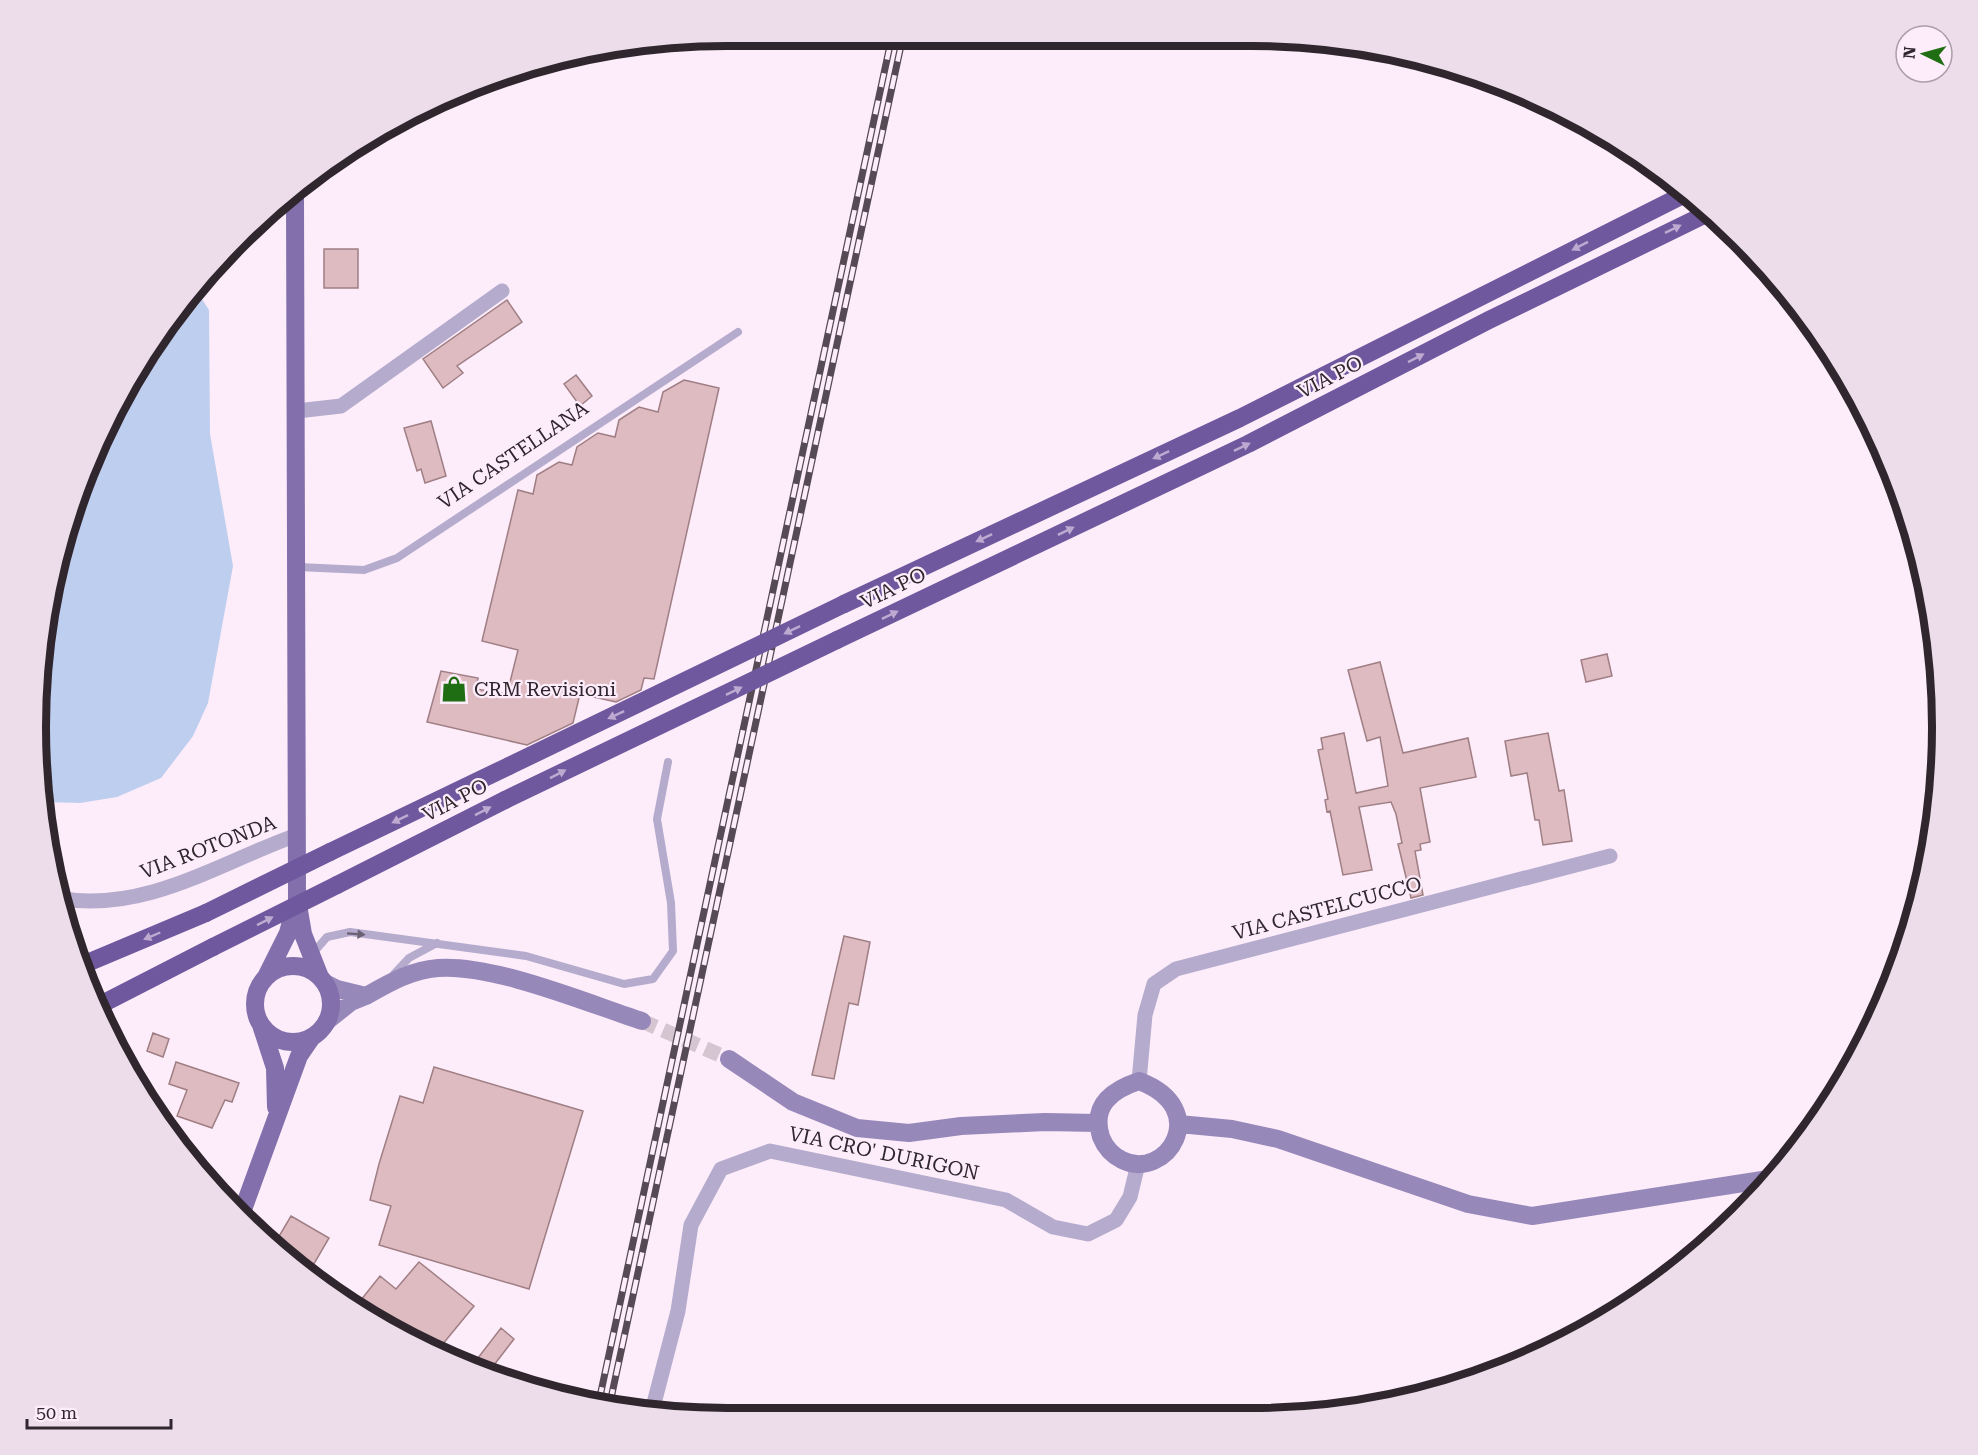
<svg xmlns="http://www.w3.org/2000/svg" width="1978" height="1455" viewBox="0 0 1978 1455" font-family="'Roboto Serif',serif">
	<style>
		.water { fill: #beceef }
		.building { fill: #ddbbc1; stroke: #9f7e84; stroke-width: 1.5 }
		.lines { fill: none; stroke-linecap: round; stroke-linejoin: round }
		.street-tunnel { stroke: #d4c5d1; stroke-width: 15; stroke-dasharray: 15 8; stroke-linecap: butt }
		.lane { stroke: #b5abcd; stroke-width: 8 }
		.street { stroke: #b5abcd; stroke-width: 15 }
		.secondary { stroke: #9788ba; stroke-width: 18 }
		.primary { stroke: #826fab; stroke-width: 18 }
		.highway { stroke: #70589e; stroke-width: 18 }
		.rail-casing { stroke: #564b54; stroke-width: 7 }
		.rail { stroke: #fdedfa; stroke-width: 4.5; stroke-dasharray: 14; stroke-linecap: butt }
		.highway-bridge { stroke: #70589e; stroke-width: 18 }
		.oneway { fill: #beaad1 }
		.oneway2 { fill: #6c6276 }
		.labels { text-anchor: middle; stroke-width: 4.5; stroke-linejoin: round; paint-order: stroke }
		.street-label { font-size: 20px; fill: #30262e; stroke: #fdedfa }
		.poi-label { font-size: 20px; fill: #30262e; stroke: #fdedfa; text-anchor: start }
		.rim { fill: none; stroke: #30262e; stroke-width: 8 }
	</style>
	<rect width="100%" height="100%" fill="#fdedfa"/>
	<!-- water -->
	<path class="water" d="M 196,290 L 209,310 L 210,434 L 233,566 L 208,703 L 193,736 L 161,778 L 117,797 L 80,803 L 43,802 L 38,773 L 49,593 L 107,421 L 153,343 Z"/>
	<!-- building -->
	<path class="building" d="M 324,249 L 358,249 L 358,288 L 324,288 Z
		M 507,300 L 522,322 L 457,366 L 463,373 L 443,388 L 423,359 Z
		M 576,375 L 592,396 L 580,406 L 564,384 Z
		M 684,380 L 719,388 L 654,679 L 644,678 L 641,690 L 616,702 L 580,694 L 573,723 L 527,745 L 427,722 L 441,671 L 478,678 L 476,689 L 507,694 L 518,650 L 482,641 L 518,490 L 533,494 L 537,475 L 559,462 L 572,465 L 577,447 L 598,433 L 615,437 L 619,420 L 639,407 L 658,412 L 663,392 Z
		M 431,421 L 446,476 L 425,483 L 421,469 L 417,471 L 404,428 Z
		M 1607,654 L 1612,676 L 1586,682 L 1581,660 Z
		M 1380,662 L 1403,753 L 1468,738 L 1476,777 L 1420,788 L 1430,842 L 1420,844 L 1421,850 L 1415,851 L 1423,895 L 1411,898 L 1398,844 L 1402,843 L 1396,814 L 1391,802 L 1359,807 L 1372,870 L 1343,875 L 1330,811 L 1327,812 L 1325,800 L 1328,799 L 1318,750 L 1323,749 L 1321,738 L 1344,733 L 1356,793 L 1388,786 L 1380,737 L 1367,741 L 1348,670 Z
		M 1548,733 L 1559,791 L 1564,790 L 1572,841 L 1543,845 L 1539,820 L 1535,820 L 1527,773 L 1511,776 L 1505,741 Z
		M 844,936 L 870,942 L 858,1005 L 849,1003 L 834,1079 L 812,1075 Z
		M 153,1033 L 169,1039 L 163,1057 L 147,1051 Z
		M 176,1062 L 239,1083 L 232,1102 L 225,1100 L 212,1128 L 177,1116 L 187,1090 L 169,1084 Z
		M 434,1067 L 583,1111 L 529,1289 L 379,1245 L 391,1206 L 370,1200 L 379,1164 L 400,1096 L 423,1103 Z
		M 291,1216 L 329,1238 L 308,1274 L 272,1248 Z
		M 419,1262 L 474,1306 L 437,1351 L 386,1328 L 357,1305 L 380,1276 L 396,1289 Z
		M 501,1328 L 514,1339 L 487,1374 L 471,1367 Z"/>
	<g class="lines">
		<!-- street-tunnel -->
		<path class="street-tunnel" d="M 642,1021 L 729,1059"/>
		<!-- lane -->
		<path class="lane" d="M 298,567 L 364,570 L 397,558 L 738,332
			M 313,953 L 327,937 L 350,932 L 526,956 L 624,984 L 653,979 L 673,951 L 671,903 L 657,819 L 668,762
			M 394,974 L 409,958 L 437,943"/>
		<!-- street -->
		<path class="street" d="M 297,411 L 341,406 L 502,291
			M 63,899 C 147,912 221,862 297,835
			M 1139,1081 L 1145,1015 L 1154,984 L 1176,969 L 1610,856
			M 652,1411 L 678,1311 L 691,1225 L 721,1169 L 770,1151 L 1006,1200 L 1053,1227 L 1088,1234 L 1116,1220 L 1130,1197 L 1138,1164"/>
		<!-- secondary -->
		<path class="secondary" d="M 325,983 L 337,989 L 366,996 L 351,1002 L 327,1021
			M 366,996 C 389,983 411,970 438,968 C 494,964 587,1003 642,1021
			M 729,1059 L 793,1102 L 857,1128 L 909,1133 L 961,1126 L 1045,1122 L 1097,1123
			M 1139,1081 C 1214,1109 1166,1182 1122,1160 C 1112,1155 1105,1147 1101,1137 C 1091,1105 1112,1090 1139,1081 Z
			M 1179,1124 L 1232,1129 L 1278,1139 L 1468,1204 L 1532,1216 L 1775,1178"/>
		<!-- primary -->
		<path class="primary" d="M 295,195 L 297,899 L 303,934 L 320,977
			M255 1004a38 38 0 1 1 76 0a38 38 0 1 1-76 0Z
			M 266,977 L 288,933 L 295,906
			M 261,1025 L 275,1068 L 276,1107
			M 241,1215 L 299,1056 L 312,1037"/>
		<!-- highway -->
		<path class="highway" d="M 844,604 L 1240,418 L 1685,194
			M 837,640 L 1248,444 L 1489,320 L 1708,213
			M 330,852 L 509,766
			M 337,885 L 505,800
			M 80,966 L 206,913
			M 98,1006 L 213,947"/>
		<!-- rail casing -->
		<g class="rail-casing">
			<path id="rail" d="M 599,1401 L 892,36
				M 610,1403 L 903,36"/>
		</g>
		<!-- rail -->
		<use href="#rail" class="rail"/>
		<!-- highway-bridge -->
		<path class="highway-bridge" d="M 509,766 L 844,604
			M 505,800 L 837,640
			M 206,913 L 330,852
			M 213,947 L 337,885"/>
	</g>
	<!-- one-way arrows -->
	<defs><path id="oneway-solid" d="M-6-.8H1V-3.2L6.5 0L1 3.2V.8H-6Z" transform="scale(1.5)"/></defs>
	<g class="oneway">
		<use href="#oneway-solid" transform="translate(1673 229) rotate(-26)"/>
		<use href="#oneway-solid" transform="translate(1580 246) rotate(153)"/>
		<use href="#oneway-solid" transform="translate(1416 358) rotate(-27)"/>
		<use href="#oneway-solid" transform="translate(1242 447) rotate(-26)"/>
		<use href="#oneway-solid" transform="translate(1161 455) rotate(155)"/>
		<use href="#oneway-solid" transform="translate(1066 531) rotate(-26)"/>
		<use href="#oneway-solid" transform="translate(984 538) rotate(155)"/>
		<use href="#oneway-solid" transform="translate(890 615) rotate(-26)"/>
		<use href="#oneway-solid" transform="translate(792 630) rotate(154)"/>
		<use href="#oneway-solid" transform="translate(734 691) rotate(-26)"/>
		<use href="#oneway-solid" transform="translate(616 715) rotate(155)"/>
		<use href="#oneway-solid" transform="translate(558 774) rotate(-27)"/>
		<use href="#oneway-solid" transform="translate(483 811) rotate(-27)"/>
		<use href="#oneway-solid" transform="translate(400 819) rotate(154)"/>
		<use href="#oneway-solid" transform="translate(265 921) rotate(-27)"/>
		<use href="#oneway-solid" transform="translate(152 936) rotate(157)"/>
	</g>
	<use class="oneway2" href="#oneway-solid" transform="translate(356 934) rotate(4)"/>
	<!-- icons -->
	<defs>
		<g id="shop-bare" transform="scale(2.07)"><path d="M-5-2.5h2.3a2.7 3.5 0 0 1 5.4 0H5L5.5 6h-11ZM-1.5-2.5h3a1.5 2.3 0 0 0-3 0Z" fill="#1f6e13" stroke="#fdedfa" stroke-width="2.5" paint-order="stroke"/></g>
	</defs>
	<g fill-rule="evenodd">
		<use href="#shop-bare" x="454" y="689"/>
	</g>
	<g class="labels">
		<!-- street labels -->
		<g class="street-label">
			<text transform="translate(1330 377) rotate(-27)" y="7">VIA PO</text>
			<text transform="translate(513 455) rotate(-34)" y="7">VIA CASTELLANA</text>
			<text transform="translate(893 588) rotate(-26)" y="7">VIA PO</text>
			<text transform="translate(455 800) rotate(-27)" y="7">VIA PO</text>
			<text transform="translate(208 847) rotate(-21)" y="7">VIA ROTONDA</text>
			<text transform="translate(1327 908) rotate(-15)" y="7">VIA CASTELCUCCO</text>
			<text transform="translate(884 1153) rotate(12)" y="7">VIA CRO' DURIGON</text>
		</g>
		<!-- poi labels -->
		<g class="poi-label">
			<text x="474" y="696">CRM Revisioni</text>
		</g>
	</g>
	<!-- crop -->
	<path d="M0 0H1978V1455H0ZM727 46H1251A681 681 0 0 1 1932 727V727A681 681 0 0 1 1251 1408H727A681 681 0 0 1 46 727V727A681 681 0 0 1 727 46Z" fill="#edddea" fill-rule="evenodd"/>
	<path class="rim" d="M727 46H1251A681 681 0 0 1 1932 727V727A681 681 0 0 1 1251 1408H727A681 681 0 0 1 46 727V727A681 681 0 0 1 727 46Z"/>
	<!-- north arrow -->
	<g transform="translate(1924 54) rotate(275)"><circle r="28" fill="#fdedfa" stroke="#ab9da8" stroke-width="1.5"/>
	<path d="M0-4.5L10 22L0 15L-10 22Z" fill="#1f6e13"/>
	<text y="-9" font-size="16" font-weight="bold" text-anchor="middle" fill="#30262e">N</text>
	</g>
	<!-- scale -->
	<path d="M27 1419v9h144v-9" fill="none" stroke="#30262e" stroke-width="3"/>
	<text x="36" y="1419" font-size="18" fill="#30262e" stroke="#fdedfa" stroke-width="4.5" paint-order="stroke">50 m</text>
</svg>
